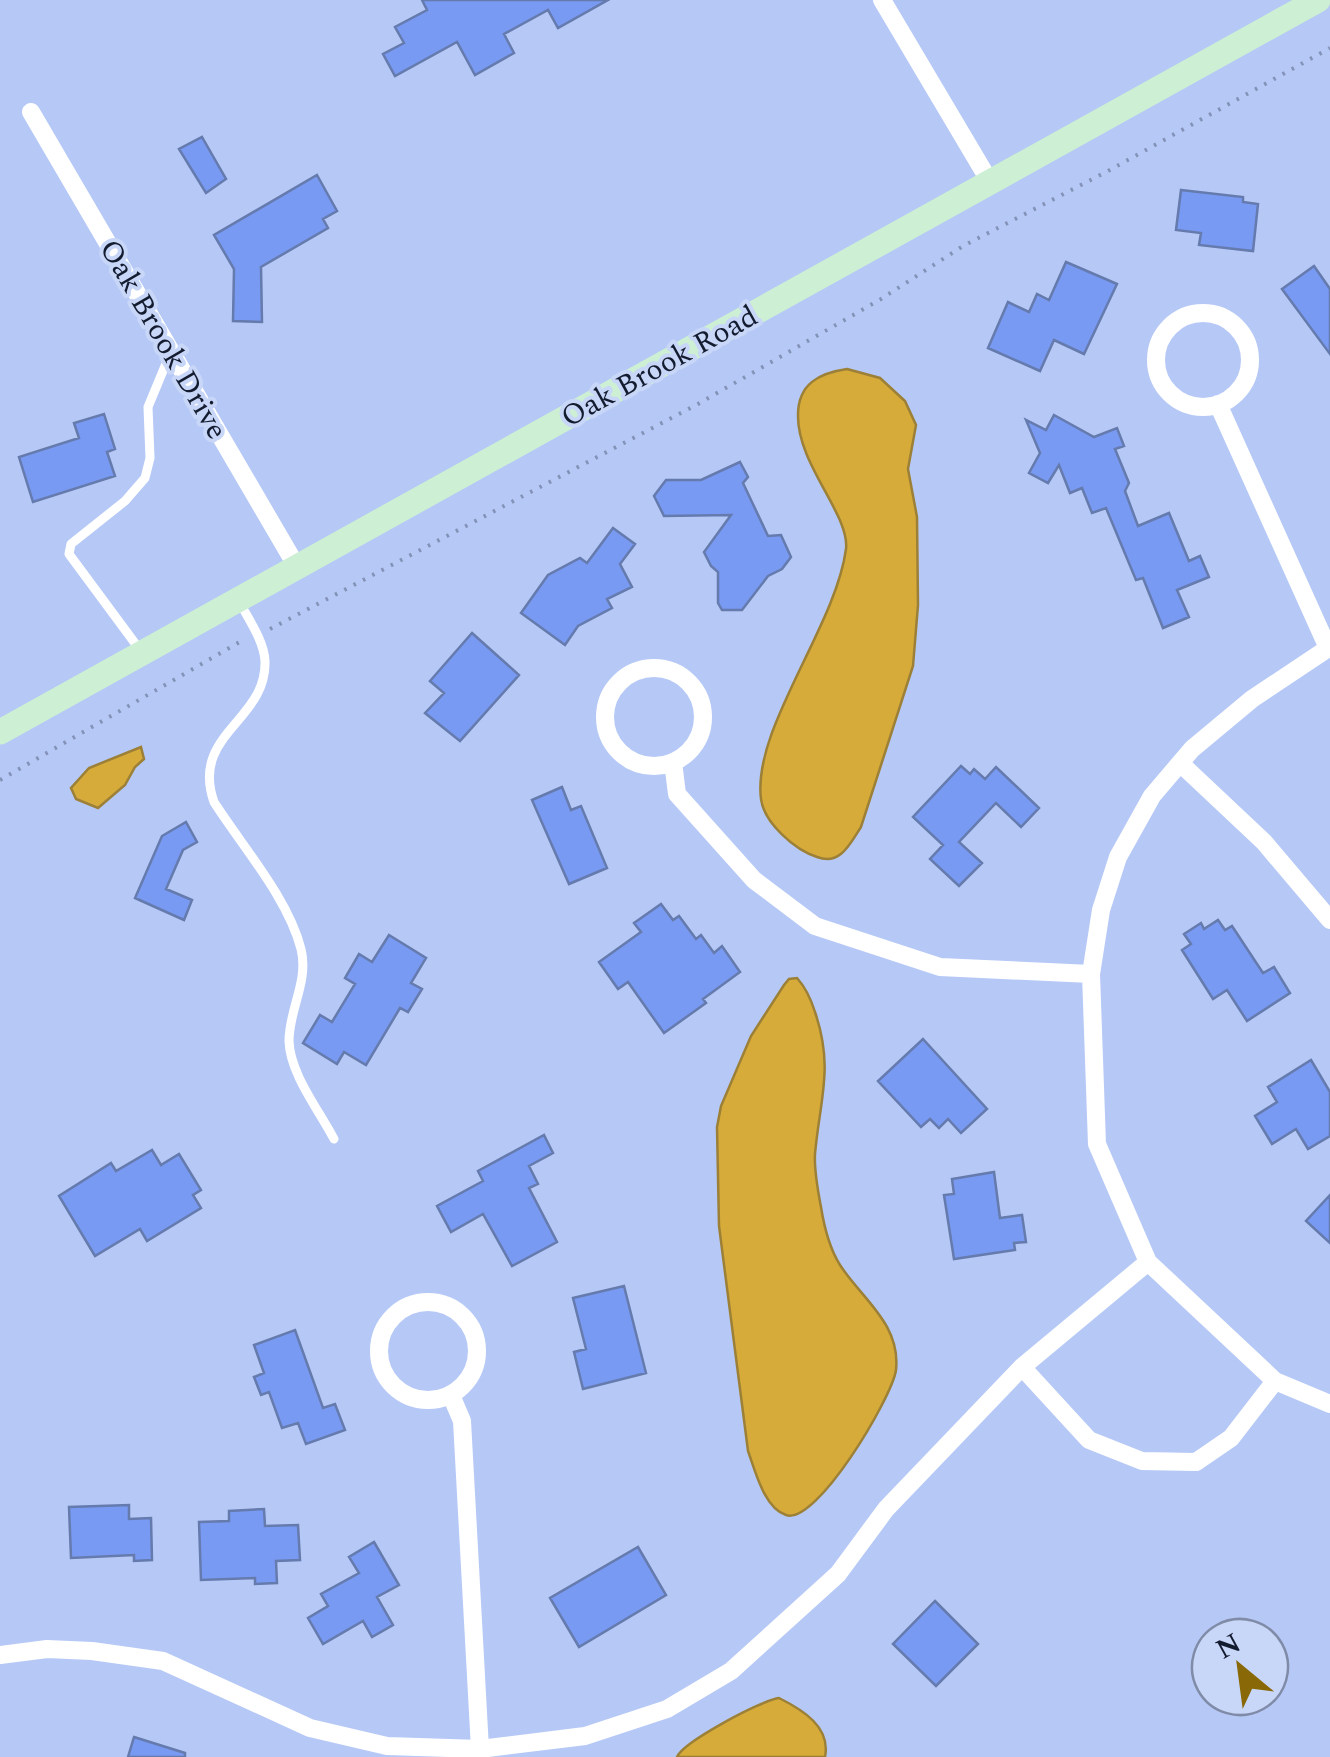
<svg xmlns="http://www.w3.org/2000/svg" width="1330" height="1757" viewBox="0 0 1330 1757" font-family="Spectral,serif">
	<style>
		.water { fill: #d6ab3a; stroke: #9c8037; stroke-width: 2.5 }
		.building { fill: #799af2; stroke: #657aad; stroke-width: 2.5 }
		.lines { fill: none; stroke-linecap: round; stroke-linejoin: round }
		.path { stroke: #8392b7; stroke-width: 4; stroke-dasharray: 2.5 8; stroke-linecap: butt }
		.lane { stroke: #fff; stroke-width: 9 }
		.street { stroke: #fff; stroke-width: 18 }
		.secondary { stroke: #cdefd3; stroke-width: 25 }
		.labels { text-anchor: middle; stroke-width: 8; stroke-linejoin: round; paint-order: stroke }
		.street-label { font-size: 30px; fill: #131b2f; stroke: #c8d6f8 }
	</style>
	<rect width="100%" height="100%" fill="#b6c9f6"/>
	<!-- water -->
	<path class="water" d="M 847,369 L 880,378 L 905,401 L 916,425 L 908,469 L 917,517 L 918,605 L 913,666 L 861,827 C 850,844 840,866 817,857 C 795,850 764,823 761,799 C 752,729 836,626 846,549 C 850,515 797,464 798,415 C 798,384 819,373 847,369 Z
		M 141,747 L 144,759 L 135,767 L 125,785 L 98,808 L 76,799 L 71,788 L 89,768 Z
		M 797,978 C 806,988 811,999 815,1012 C 834,1068 820,1098 815,1154 C 814,1171 818,1191 821,1207 C 824,1226 830,1249 840,1265 C 862,1299 901,1324 896,1370 C 892,1398 816,1526 786,1515 C 764,1508 755,1470 748,1451 L 719,1226 L 717,1127 L 721,1106 L 751,1036 L 784,985 L 789,979 Z
		M 779,1698 C 803,1710 831,1727 825,1757 L 677,1757 C 683,1742 762,1700 779,1698 Z"/>
	<!-- building -->
	<path class="building" d="M 422,0 L 608,0 L 558,28 L 548,10 L 504,34 L 514,53 L 475,75 L 457,42 L 395,76 L 383,54 L 404,43 L 395,27 L 427,10 Z
		M 202,137 L 226,179 L 206,193 L 179,149 Z
		M 317,175 L 337,211 L 323,219 L 328,228 L 261,267 L 262,322 L 233,321 L 234,269 L 214,235 Z
		M 1181,190 L 1243,197 L 1243,202 L 1258,204 L 1253,251 L 1199,245 L 1201,233 L 1176,230 Z
		M 1066,262 L 1117,284 L 1084,354 L 1054,340 L 1040,371 L 988,348 L 1008,302 L 1029,312 L 1037,294 L 1049,300 Z
		M 1314,266 L 1330,289 L 1330,354 L 1282,289 Z
		M 104,414 L 115,449 L 107,452 L 115,476 L 33,502 L 19,457 L 79,438 L 74,423 Z
		M 1054,415 L 1094,437 L 1117,428 L 1124,446 L 1115,449 L 1129,483 L 1125,491 L 1138,526 L 1169,513 L 1189,561 L 1200,556 L 1209,577 L 1177,590 L 1189,617 L 1163,628 L 1143,578 L 1136,580 L 1106,508 L 1092,513 L 1082,488 L 1070,493 L 1059,465 L 1048,483 L 1029,473 L 1040,453 L 1026,420 L 1046,430 Z
		M 740,462 L 748,477 L 743,483 L 768,536 L 781,535 L 791,557 L 782,569 L 768,576 L 742,610 L 722,610 L 718,603 L 718,572 L 711,566 L 704,552 L 731,515 L 664,516 L 654,496 L 666,480 L 701,480 Z
		M 613,528 L 635,544 L 620,564 L 632,587 L 607,599 L 612,608 L 578,626 L 565,645 L 521,613 L 548,575 L 580,558 L 587,563 Z
		M 472,633 L 519,675 L 460,741 L 425,713 L 444,693 L 430,681 Z
		M 961,766 L 970,774 L 974,769 L 985,779 L 996,767 L 1039,808 L 1021,827 L 996,803 L 959,842 L 982,863 L 959,886 L 930,859 L 943,845 L 913,817 Z
		M 562,787 L 571,810 L 581,806 L 607,868 L 569,884 L 532,800 Z
		M 186,822 L 197,842 L 183,850 L 166,889 L 192,900 L 184,920 L 135,898 L 162,836 Z
		M 661,904 L 673,920 L 679,916 L 696,939 L 701,935 L 714,953 L 722,946 L 740,972 L 703,999 L 706,1003 L 664,1033 L 628,982 L 618,989 L 599,962 L 641,932 L 634,923 Z
		M 1218,920 L 1225,930 L 1232,926 L 1263,973 L 1274,967 L 1290,993 L 1247,1021 L 1227,990 L 1213,999 L 1182,950 L 1191,944 L 1184,934 L 1201,923 L 1204,929 Z
		M 389,935 L 426,958 L 411,983 L 422,989 L 408,1012 L 400,1008 L 366,1065 L 344,1052 L 337,1064 L 303,1043 L 320,1015 L 332,1022 L 355,984 L 345,978 L 359,954 L 372,962 Z
		M 923,1039 L 987,1109 L 961,1133 L 948,1119 L 939,1128 L 930,1119 L 921,1127 L 878,1081 Z
		M 1311,1060 L 1330,1092 L 1330,1136 L 1308,1149 L 1296,1129 L 1272,1144 L 1255,1116 L 1277,1102 L 1268,1087 Z
		M 544,1135 L 553,1153 L 529,1166 L 538,1184 L 529,1188 L 557,1242 L 512,1266 L 483,1214 L 451,1232 L 437,1206 L 483,1181 L 478,1171 Z
		M 152,1150 L 161,1165 L 179,1154 L 201,1190 L 193,1195 L 201,1208 L 147,1241 L 140,1229 L 95,1256 L 59,1196 L 111,1163 L 116,1171 Z
		M 994,1172 L 1000,1218 L 1022,1215 L 1026,1242 L 1014,1243 L 1015,1250 L 954,1259 L 944,1195 L 954,1194 L 952,1179 Z
		M 1330,1195 L 1330,1243 L 1306,1221 Z
		M 624,1286 L 646,1373 L 583,1389 L 574,1352 L 586,1349 L 573,1298 Z
		M 295,1330 L 323,1408 L 335,1404 L 345,1430 L 306,1444 L 298,1423 L 282,1428 L 269,1392 L 261,1395 L 254,1377 L 264,1373 L 254,1345 Z
		M 129,1505 L 129,1519 L 151,1518 L 152,1560 L 134,1561 L 134,1555 L 71,1558 L 69,1507 Z
		M 264,1509 L 265,1526 L 298,1525 L 300,1560 L 276,1561 L 277,1583 L 255,1584 L 255,1578 L 201,1580 L 199,1522 L 229,1521 L 229,1511 Z
		M 374,1542 L 399,1585 L 377,1597 L 393,1625 L 372,1637 L 363,1621 L 323,1644 L 308,1618 L 328,1606 L 321,1594 L 359,1573 L 349,1557 Z
		M 638,1547 L 666,1595 L 579,1647 L 550,1598 Z
		M 935,1601 L 978,1644 L 936,1686 L 893,1644 Z
		M 134,1737 L 185,1753 L 185,1757 L 128,1757 Z"/>
	<g class="lines">
		<!-- path -->
		<path class="path" d="M 270,629 L 698,404 L 881,299 L 963,246 L 1108,171 L 1330,48
			M 0,780 L 243,640"/>
		<!-- lane -->
		<path class="lane" d="M 240,603 C 249,620 264,641 265,661 C 267,721 190,734 214,802 C 242,846 288,898 301,949 C 309,981 289,1009 289,1041 C 290,1074 319,1110 334,1139
			M 140,650 L 69,554 L 71,544 L 125,501 L 145,478 L 150,458 L 148,407 L 170,354"/>
		<!-- street -->
		<path class="street" d="M 882,0 L 990,182
			M 31,112 L 297,567
			M1156 360a47 47 0 1 1 94 0a47 47 0 1 1-94 0Z
			M 1218,404 L 1328,648
			M 1330,647 L 1252,699 L 1192,749 L 1152,796 L 1118,857 L 1101,910 L 1091,974 L 1097,1144 L 1148,1262 L 1275,1381 L 1330,1404
			M605 717a49 49 0 1 1 98 0a49 49 0 1 1-98 0Z
			M 673,762 L 677,794 L 754,880 L 815,926 L 940,967 L 1091,974
			M 1180,763 L 1264,842 L 1330,920
			M379 1351a49 49 0 1 1 98 0a49 49 0 1 1-98 0Z
			M 1022,1367 L 1089,1440 L 1142,1461 L 1196,1462 L 1231,1438 L 1275,1381
			M 451,1395 L 462,1421 L 480,1749
			M 0,1655 L 47,1649 L 92,1651 L 163,1661 L 310,1728 L 387,1746 L 480,1749 L 585,1736 L 667,1709 L 731,1671 L 838,1574 L 886,1509 L 1022,1367 L 1148,1262"/>
		<!-- secondary -->
		<path class="secondary" d="M 0,732 L 1318,0"/>
	</g>
	<g class="labels">
		<!-- street labels -->
		<g class="street-label">
			<text transform="translate(164 339) rotate(60)" y="10">Oak Brook Drive</text>
			<text transform="translate(659 366) rotate(-29)" y="10">Oak Brook Road</text>
		</g>
	</g>
	<!-- north arrow -->
	<g transform="translate(1240 1667) rotate(331)"><circle r="48" fill="#c8d6f8" stroke="#808ba8" stroke-width="2.5"/>
	<path d="M0-8L18 38L0 25L-18 38Z" fill="#896907"/>
	<text y="-15" font-size="28" font-weight="bold" text-anchor="middle" fill="#131b2f">N</text>
	</g>
</svg>
